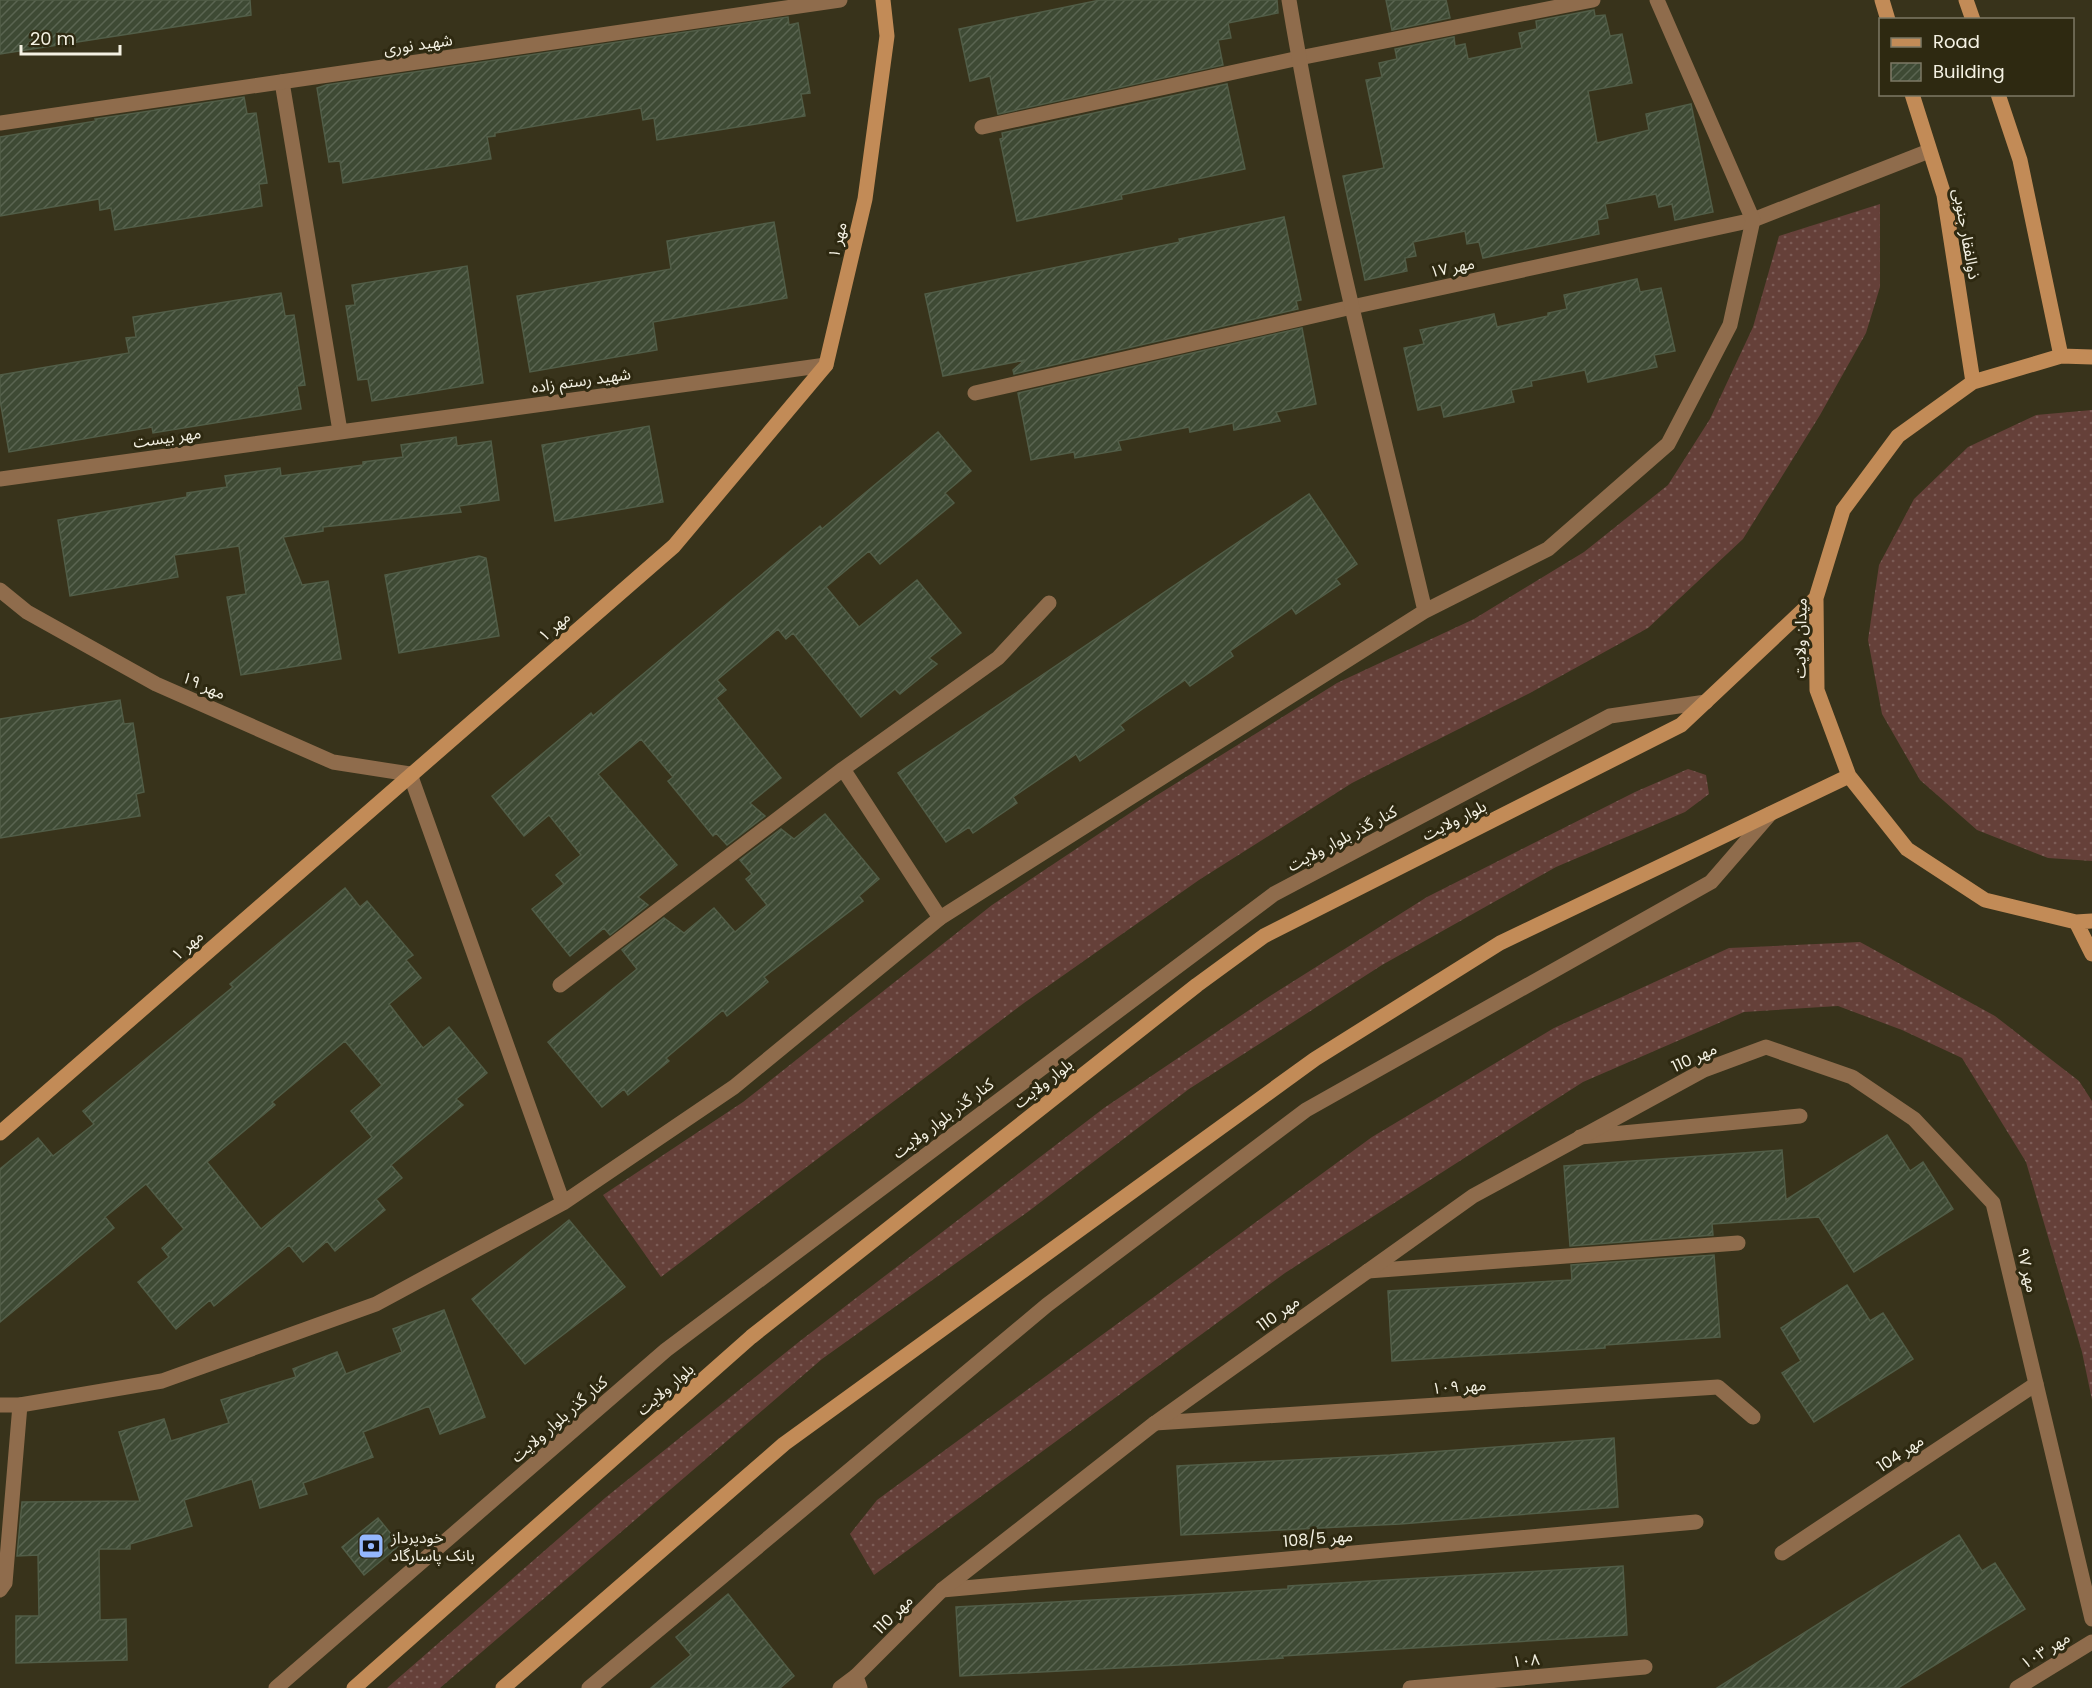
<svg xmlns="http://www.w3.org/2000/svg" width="2092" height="1688" viewBox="0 0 2092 1688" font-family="Poppins,'Noto Sans Arabic',sans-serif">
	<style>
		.grass { fill: url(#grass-dots) }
		.building { fill: url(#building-hatch); stroke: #515d47; stroke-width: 1.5; fill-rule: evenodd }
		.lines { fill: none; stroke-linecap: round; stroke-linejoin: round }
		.lane { stroke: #8f6c4c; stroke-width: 15 }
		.street { stroke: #8f6c4c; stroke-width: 15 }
		.secondary { stroke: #c28b57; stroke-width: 15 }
		.labels { text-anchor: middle; stroke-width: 6; stroke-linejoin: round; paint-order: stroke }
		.street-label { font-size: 16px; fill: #f4f1e3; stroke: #2e2911 }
		.poi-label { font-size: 16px; fill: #f4f1e3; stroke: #2e2911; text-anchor: start }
	</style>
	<defs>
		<pattern id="grass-dots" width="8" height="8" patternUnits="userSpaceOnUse" patternTransform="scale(1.5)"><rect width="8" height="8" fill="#654039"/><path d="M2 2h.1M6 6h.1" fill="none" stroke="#7c5c56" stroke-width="1.8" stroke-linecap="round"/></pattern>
		<pattern id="building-hatch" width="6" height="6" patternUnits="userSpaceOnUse" patternTransform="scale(1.5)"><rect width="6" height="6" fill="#3e4a34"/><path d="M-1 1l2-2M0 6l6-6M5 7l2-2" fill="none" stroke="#5a6551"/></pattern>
	</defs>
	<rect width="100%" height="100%" fill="#38331b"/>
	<!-- grass -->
	<path class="grass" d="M 1880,204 L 1880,287 L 1866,333 L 1820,415 L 1743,539 L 1648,628 L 1530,693 L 1352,783 L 1199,880 L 1024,1003 L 661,1277 L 603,1195 L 743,1102 L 992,905 L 1154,797 L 1337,683 L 1474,619 L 1584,552 L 1668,485 L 1710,419 L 1753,327 L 1779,236 Z
		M 2092,410 L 2092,861 L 2048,858 L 1977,830 L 1920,780 L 1882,714 L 1868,640 L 1879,565 L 1914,499 L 1968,447 L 2036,415 Z
		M 1688,769 L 1706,775 L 1709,794 L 1685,812 L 1556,867 L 1382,965 L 1189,1089 L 1029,1211 L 822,1359 L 440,1688 L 387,1688 L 605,1498 L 800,1341 L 1104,1108 L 1267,998 L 1427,897 L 1635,792 Z
		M 1860,942 L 1995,1016 L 2079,1081 L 2092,1101 L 2092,1400 L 2082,1352 L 2026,1162 L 1962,1058 L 1902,1030 L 1838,1006 L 1744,1012 L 1583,1082 L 1285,1273 L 874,1575 L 850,1534 L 877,1500 L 1372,1137 L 1554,1028 L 1729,948 Z"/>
	<!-- building -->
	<path class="building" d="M 0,0 L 250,0 L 251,15 L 0,54 Z
		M 1100,0 L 1277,0 L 1278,13 L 1228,23 L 1231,38 L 1218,40 L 1223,65 L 998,114 L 990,76 L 970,81 L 959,29 Z
		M 1386,0 L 1446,0 L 1450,18 L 1392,30 Z
		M 1594,10 L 1595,16 L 1605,15 L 1610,36 L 1622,34 L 1632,83 L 1588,91 L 1597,143 L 1649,130 L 1646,114 L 1691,104 L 1713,212 L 1675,220 L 1672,204 L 1659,207 L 1656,194 L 1605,204 L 1608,218 L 1597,220 L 1599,234 L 1483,258 L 1479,242 L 1467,244 L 1465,231 L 1413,242 L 1416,256 L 1405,258 L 1407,271 L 1365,280 L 1343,176 L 1384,168 L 1366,80 L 1382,77 L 1379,63 L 1397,59 L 1395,49 L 1454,37 L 1455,46 L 1465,44 L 1468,59 L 1522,48 L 1519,33 L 1537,29 L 1536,21 Z
		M 788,17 L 789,25 L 798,23 L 810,93 L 801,94 L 805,116 L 657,140 L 654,118 L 643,120 L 641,108 L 495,133 L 495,136 L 487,137 L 491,159 L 343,183 L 340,161 L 329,162 L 317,88 L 326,85 Z
		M 1227,84 L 1245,169 L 1121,195 L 1122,199 L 1017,221 L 1000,139 L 1003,138 L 1002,133 Z
		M 244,97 L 247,114 L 256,113 L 267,183 L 259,184 L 262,206 L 115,230 L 111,208 L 100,210 L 99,199 L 0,216 L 0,137 L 96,121 L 95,119 Z
		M 1284,217 L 1301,300 L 1296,301 L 1298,309 L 1014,374 L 1013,370 L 1025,360 L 943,376 L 925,294 L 1180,242 L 1179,239 Z
		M 774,222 L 787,298 L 653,322 L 657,350 L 530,372 L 517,296 L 671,269 L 667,241 Z
		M 467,266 L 483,383 L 372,401 L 368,379 L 358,380 L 346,306 L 355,305 L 352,285 Z
		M 1637,279 L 1640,292 L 1661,288 L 1675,351 L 1654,355 L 1657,367 L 1588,382 L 1585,370 L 1531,381 L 1532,386 L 1511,390 L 1514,402 L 1444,417 L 1441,405 L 1418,410 L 1404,348 L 1424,344 L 1420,330 L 1494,314 L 1497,327 L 1548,316 L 1548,313 L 1567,309 L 1564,295 Z
		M 281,293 L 285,316 L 294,315 L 305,385 L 297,386 L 301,409 L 153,433 L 152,427 L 9,452 L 0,400 L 0,375 L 129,353 L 126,338 L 136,337 L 133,317 Z
		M 1302,328 L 1316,404 L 1276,412 L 1280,421 L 1234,430 L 1233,423 L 1190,432 L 1189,427 L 1118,441 L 1121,450 L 1075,458 L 1074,452 L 1031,460 L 1018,393 Z
		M 649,426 L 663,502 L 555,521 L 542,445 Z
		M 938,432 L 971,471 L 945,493 L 954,503 L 880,564 L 869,551 L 826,587 L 859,627 L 917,580 L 961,633 L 929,658 L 937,664 L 900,694 L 895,689 L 861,717 L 793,633 L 786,639 L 778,629 L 717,680 L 726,690 L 716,698 L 781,778 L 750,803 L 765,816 L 727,845 L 716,833 L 713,836 L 668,781 L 673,777 L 641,739 L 598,774 L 677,865 L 638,897 L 648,905 L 610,935 L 604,928 L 570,956 L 532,909 L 564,884 L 556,875 L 581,855 L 549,815 L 524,836 L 492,796 L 591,713 L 593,716 L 820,526 L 822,529 Z
		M 456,437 L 457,446 L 491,441 L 499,500 L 459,506 L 461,512 L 323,527 L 323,531 L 283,537 L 302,585 L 328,581 L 341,659 L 241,675 L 227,597 L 246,594 L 239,546 L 174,555 L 178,577 L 70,596 L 58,520 L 187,497 L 187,493 L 227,487 L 225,476 L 280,468 L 281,476 L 363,465 L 363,462 L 403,457 L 401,445 Z
		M 1309,494 L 1357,564 L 1336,579 L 1340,584 L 1296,614 L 1292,608 L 1230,651 L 1233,656 L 1190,686 L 1185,680 L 1141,710 L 1120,725 L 1124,730 L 1080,761 L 1076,754 L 1013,797 L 1017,803 L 973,833 L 969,827 L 946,842 L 898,773 Z
		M 479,556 L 486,558 L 499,636 L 399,653 L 385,575 Z
		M 120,700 L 124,724 L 133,723 L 144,792 L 136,794 L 140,816 L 0,838 L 0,719 Z
		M 825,814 L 879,879 L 859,896 L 863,901 L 764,977 L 768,982 L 727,1016 L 723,1010 L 666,1058 L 669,1061 L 628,1095 L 624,1089 L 602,1107 L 548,1042 L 637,969 L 622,950 L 664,918 L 684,933 L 714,908 L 735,932 L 767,905 L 746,879 L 752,874 L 740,860 L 781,829 L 794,839 Z
		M 345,888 L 360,907 L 367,901 L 413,955 L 406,960 L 421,978 L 389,1004 L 423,1048 L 449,1027 L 487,1073 L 456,1099 L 463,1105 L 391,1165 L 402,1178 L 376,1199 L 385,1210 L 335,1251 L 327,1241 L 303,1262 L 289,1245 L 214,1306 L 210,1300 L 176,1329 L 138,1282 L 169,1257 L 162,1248 L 184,1229 L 146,1184 L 105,1217 L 114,1228 L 0,1322 L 0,1169 L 38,1138 L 53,1156 L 94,1124 L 83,1111 L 233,987 L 230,984 ZM 345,1041 L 382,1085 L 351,1111 L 372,1137 L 261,1229 L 207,1162 L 275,1105 L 272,1102 Z
		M 1887,1135 L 1910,1171 L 1923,1162 L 1953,1209 L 1854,1272 L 1819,1217 L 1712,1224 L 1713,1235 L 1570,1246 L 1564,1166 L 1782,1150 L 1786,1200 Z
		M 569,1220 L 625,1287 L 525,1364 L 472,1299 Z
		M 1714,1255 L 1720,1337 L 1605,1345 L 1605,1348 L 1392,1361 L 1388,1291 L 1572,1280 L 1571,1265 Z
		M 1847,1285 L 1870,1321 L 1883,1313 L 1913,1359 L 1814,1422 L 1782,1373 L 1801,1361 L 1781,1328 Z
		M 444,1310 L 485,1417 L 440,1434 L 429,1406 L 363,1432 L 373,1457 L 303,1483 L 307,1494 L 260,1508 L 252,1479 L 184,1500 L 192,1526 L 130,1544 L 130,1549 L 99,1549 L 100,1620 L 126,1619 L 127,1660 L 16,1663 L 16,1616 L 39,1616 L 38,1555 L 17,1556 L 22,1502 L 140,1501 L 119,1432 L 164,1419 L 171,1441 L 229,1423 L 221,1400 L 296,1377 L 293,1369 L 337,1352 L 346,1374 L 402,1352 L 393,1329 Z
		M 1614,1438 L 1618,1507 L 1400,1524 L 1181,1535 L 1177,1466 L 1390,1455 Z
		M 378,1518 L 400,1545 L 364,1575 L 342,1547 Z
		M 1959,1535 L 1982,1571 L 1995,1563 L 2025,1609 L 1898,1688 L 1717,1688 Z
		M 1623,1566 L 1627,1635 L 1282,1656 L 1283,1658 L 1179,1665 L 960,1676 L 956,1607 L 1169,1596 L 1288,1589 L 1288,1586 Z
		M 728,1594 L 794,1676 L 780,1688 L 651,1688 L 691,1655 L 676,1637 Z"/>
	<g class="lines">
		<!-- lane -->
		<path class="lane" d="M 282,82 L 340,431
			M 982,127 L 1299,58 L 1593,0
			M 975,393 L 1352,307 L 1753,220 L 1929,151
			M 0,479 L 826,365
			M 843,769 L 940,918
			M 560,985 L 843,769 L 998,658 L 1049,603
			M 1580,1137 L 1800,1116
			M 1368,1271 L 1738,1243
			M 1155,1423 L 1718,1387 L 1753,1417
			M 1782,1553 L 2036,1384
			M 0,1590 L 5,1583 L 20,1405
			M 942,1590 L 1696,1522
			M 840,1688 L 856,1676
			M 1410,1688 L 1645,1667
			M 2017,1688 L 2092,1642"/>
		<!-- street -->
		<path class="street" d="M 1289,0 C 1323,206 1377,408 1425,611
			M 0,123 L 840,0
			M 0,590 L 27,612 L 156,684 L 333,762 L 410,774 L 563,1203
			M 0,1405 L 20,1405 L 162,1381 L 376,1304 L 563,1203 L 734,1087 L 940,918 L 1425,611 L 1548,549 L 1668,444 L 1730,325 L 1753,220 L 1657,0
			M 276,1688 L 666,1350 L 1274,894 L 1610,716 L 1706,702
			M 589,1688 L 1047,1305 L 1306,1110 L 1711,882 L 1770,814
			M 860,1688 L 856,1676 L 942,1590 L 1155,1423 L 1473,1196 L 1704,1070 L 1766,1047 L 1852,1077 L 1914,1119 L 1993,1203 L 2092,1619"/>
		<!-- secondary -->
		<path class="secondary" d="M 1882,0 L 1888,20
			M 1966,0 L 1973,20
			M 1912,94 L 1944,195 L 1973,382
			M 1998,94 L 2020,160 L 2061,356
			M 2092,357 L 2061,356 L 1973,382 L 1898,436 L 1843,510 L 1816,598 L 1817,690 L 1849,776 L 1907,849 L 1985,900 L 2076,922 L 2092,921
			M 2076,922 L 2092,954
			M 0,1133 L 674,546 L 826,365 L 865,199 L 887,36 L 883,0
			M 354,1688 L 751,1337 L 1197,985 L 1264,936 L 1681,725 L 1816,598
			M 503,1688 L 784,1444 L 1315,1059 L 1500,943 L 1849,776"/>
	</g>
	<!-- icons -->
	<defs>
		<g id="bank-square" transform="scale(1.35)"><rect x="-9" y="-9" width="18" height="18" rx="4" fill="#94b7fd" stroke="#2e2911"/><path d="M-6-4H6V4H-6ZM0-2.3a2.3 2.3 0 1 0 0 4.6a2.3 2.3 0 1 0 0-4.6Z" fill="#111"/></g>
	</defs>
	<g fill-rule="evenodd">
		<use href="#bank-square" x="371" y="1546"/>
	</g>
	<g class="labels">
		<!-- street labels -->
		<g class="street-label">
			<text transform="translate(418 44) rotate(-8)" y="6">شهید نوری</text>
			<text transform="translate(1967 234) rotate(80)" y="6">ذوالفقار جنوبی</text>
			<text transform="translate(837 240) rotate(-77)" y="6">مهر ۱</text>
			<text transform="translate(1452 267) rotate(-12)" y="6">مهر ۱۷</text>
			<text transform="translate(581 380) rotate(-8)" y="6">شهید رستم زاده</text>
			<text transform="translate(167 437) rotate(-8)" y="6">مهر بیست</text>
			<text transform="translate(554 626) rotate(-41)" y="6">مهر ۱</text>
			<text transform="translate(1800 638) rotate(-89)" y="6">میدان ولایت</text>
			<text transform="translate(204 685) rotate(24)" y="6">مهر ۱۹</text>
			<text transform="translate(1454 820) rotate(-27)" y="6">بلوار ولایت</text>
			<text transform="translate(1342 838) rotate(-28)" y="6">کنار گذر بلوار ولایت</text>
			<text transform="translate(187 945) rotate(-41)" y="6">مهر ۱</text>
			<text transform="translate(1694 1057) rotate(-25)" y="6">مهر 110</text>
			<text transform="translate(1043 1083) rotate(-38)" y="6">بلوار ولایت</text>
			<text transform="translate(943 1118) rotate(-37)" y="6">کنار گذر بلوار ولایت</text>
			<text transform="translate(2028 1270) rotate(77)" y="6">مهر ۹۷</text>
			<text transform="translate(1278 1313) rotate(-36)" y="6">مهر 110</text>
			<text transform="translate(1459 1386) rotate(-4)" y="6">مهر ۱۰۹</text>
			<text transform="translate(665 1389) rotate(-41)" y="6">بلوار ولایت</text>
			<text transform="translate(559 1419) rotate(-41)" y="6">کنار گذر بلوار ولایت</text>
			<text transform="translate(1900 1453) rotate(-34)" y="6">مهر 104</text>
			<text transform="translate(1318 1538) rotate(-5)" y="6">مهر 108/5</text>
			<text transform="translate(893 1614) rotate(-45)" y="6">مهر 110</text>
			<text transform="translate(2045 1650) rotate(-32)" y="6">مهر ۱۰۳</text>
			<text transform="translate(1526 1660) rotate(-5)" y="6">۱۰۸</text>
		</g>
		<!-- poi labels -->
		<g class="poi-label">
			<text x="391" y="1543">خودپرداز<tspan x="391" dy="18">بانک پاسارگاد</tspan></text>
		</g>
	</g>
	<!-- legend -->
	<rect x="1879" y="18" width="195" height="78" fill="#2e2911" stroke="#7d7965" stroke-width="1.5"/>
	<rect x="1891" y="38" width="30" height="9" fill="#c28b57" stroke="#7d7965" stroke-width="1.5"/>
	<text x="1933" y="48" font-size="18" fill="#f4f1e3">Road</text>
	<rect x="1891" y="63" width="30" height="18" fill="url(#building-hatch)" stroke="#7d7965" stroke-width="1.5"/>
	<text x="1933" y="78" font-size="18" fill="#f4f1e3">Building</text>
	<!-- scale -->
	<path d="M21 45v9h99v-9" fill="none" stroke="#f4f1e3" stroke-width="3"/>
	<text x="30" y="45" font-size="18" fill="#f4f1e3" stroke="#2e2911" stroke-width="4.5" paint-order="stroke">20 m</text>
</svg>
